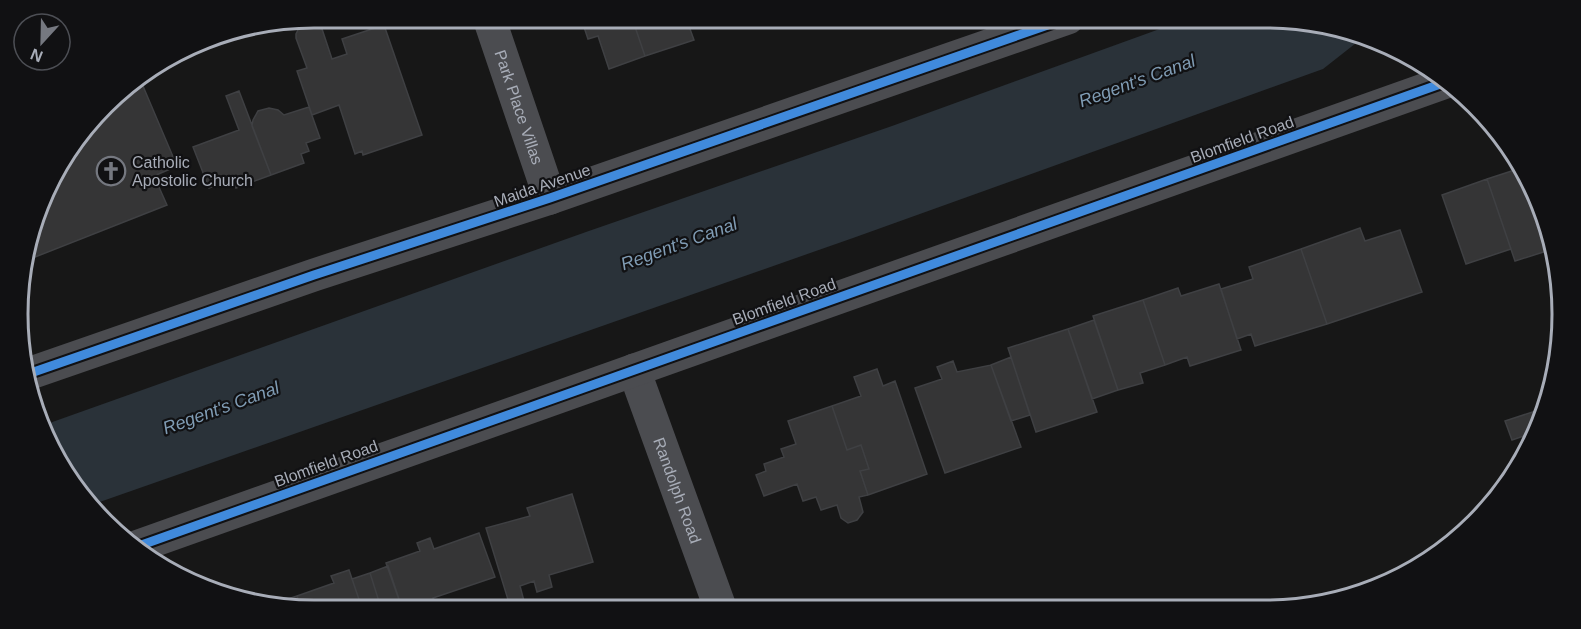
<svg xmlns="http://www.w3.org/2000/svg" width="1581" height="629" viewBox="0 0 1581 629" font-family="Helvetica,sans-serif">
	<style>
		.water { fill: #2a3239 }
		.building { fill: #353536; stroke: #3f4043; stroke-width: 1.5 }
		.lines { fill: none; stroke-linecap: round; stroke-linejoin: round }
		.minor { stroke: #4b4c50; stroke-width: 33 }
		.cycleway-casing { stroke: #111113; stroke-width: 13 }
		.cycleway { stroke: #408adc; stroke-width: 9 }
		.labels { text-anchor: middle; stroke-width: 4.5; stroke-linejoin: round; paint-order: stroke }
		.street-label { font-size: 16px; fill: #a8adb8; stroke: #111113 }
		.poi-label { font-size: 16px; fill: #a8adb8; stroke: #111113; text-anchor: start }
		.water-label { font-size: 18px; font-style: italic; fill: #7f9bb3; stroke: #111113 }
		.rim { fill: none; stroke: #a8adb8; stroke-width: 3 }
	</style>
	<rect width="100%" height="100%" fill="#171717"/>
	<!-- water -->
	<path class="water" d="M 1190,18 L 1266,18 L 1361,34 L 1365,36 L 1323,69 L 853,238 L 94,504 L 58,463 L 44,425 L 586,232 L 892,126 Z"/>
	<!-- building -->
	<path class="building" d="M 581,18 L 632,18 L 645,56 L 609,69 L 598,36 L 588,39 Z
		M 632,18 L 686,18 L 694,40 L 645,56 Z
		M 312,21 L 316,23 L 322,29 L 332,59 L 347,54 L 342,39 L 384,25 L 422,135 L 363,155 L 362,151 L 355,154 L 339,105 L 312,115 L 297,71 L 307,68 L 296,38 L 296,34 L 300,26 L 307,22 Z
		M 140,79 L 177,166 L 154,176 L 167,205 L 25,261 L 58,167 L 119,91 Z
		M 239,91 L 271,175 L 236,188 L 233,179 L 209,188 L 193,147 L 239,130 L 226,96 Z
		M 309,107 L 320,138 L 306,143 L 309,151 L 301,154 L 304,163 L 271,175 L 252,126 L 253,120 L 258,111 L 269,108 L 278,110 L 284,115 Z
		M 1521,168 L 1532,183 L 1550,250 L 1515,261 L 1487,179 Z
		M 1487,179 L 1511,249 L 1466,264 L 1442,195 Z
		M 1360,228 L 1365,241 L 1400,230 L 1422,292 L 1327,324 L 1301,249 Z
		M 1301,249 L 1327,324 L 1255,346 L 1251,334 L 1237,339 L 1221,289 L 1253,279 L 1249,267 Z
		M 1219,284 L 1241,350 L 1190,366 L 1187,357 L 1165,365 L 1143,300 L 1178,288 L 1181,296 Z
		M 1143,300 L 1165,365 L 1140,373 L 1143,383 L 1118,390 L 1093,316 Z
		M 1094,320 L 1118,390 L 1092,399 L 1068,329 Z
		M 1068,329 L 1097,412 L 1036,432 L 1008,348 Z
		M 1011,357 L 1030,415 L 1011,421 L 991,365 Z
		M 953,361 L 957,372 L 991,365 L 1021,447 L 945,473 L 915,388 L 942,379 L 937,367 Z
		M 877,369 L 883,386 L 895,381 L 927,474 L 868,495 L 860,471 L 869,469 L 861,445 L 847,450 L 832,406 L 861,396 L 854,377 Z
		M 832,406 L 847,450 L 861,445 L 869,469 L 860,471 L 868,495 L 859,497 L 863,512 L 857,520 L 848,523 L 841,518 L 837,505 L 821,510 L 816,497 L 803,501 L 797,484 L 764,496 L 756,475 L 766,471 L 764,464 L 784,457 L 781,449 L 796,444 L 788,421 Z
		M 1548,407 L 1536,432 L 1512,440 L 1505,421 Z
		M 572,494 L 593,562 L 549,575 L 552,587 L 537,592 L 534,581 L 520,586 L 524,601 L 510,606 L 486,528 L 530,516 L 527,508 Z
		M 479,533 L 495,577 L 433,598 L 438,611 L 403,611 L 386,563 L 420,551 L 417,543 L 430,538 L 434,549 Z
		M 388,566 L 403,611 L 382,611 L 370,573 Z
		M 349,570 L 363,611 L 314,611 L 302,609 L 297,596 L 334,583 L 331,576 Z
		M 370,573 L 382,611 L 363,611 L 352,579 Z
		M 297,596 L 302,609 L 273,604 Z"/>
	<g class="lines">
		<!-- minor -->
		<g class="minor">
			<path id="s1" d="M 489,18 L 550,198"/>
			<path id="s2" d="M 634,370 L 721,610"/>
			<path d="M 25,375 L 314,275 L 550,198 L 1068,18"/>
			<path d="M 133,548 L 1446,82"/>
		</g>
		<!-- cycleway casing -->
		<g class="cycleway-casing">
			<path id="cycleway" d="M 25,375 L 314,275 L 550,198 L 1068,18
				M 133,548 L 1446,82"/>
		</g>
		<!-- cycleway -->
		<use href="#cycleway" class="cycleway"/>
	</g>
	<!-- icons -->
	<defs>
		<g id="church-ring" transform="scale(1.5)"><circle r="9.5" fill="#111113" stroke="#757880" stroke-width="1.5"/><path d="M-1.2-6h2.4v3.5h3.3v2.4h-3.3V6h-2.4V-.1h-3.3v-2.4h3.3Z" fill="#757880"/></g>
	</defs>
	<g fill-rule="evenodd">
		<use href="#church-ring" x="111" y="171"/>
	</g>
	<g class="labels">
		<!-- street labels -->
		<g class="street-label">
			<text dy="6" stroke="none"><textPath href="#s1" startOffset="94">Park Place Villas</textPath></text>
			<text transform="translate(1242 139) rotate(-20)" y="6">Blomfield Road</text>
			<text transform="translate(542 185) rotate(-19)" y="6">Maida Avenue</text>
			<text transform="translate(784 301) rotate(-20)" y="6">Blomfield Road</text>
			<text transform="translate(326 463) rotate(-20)" y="6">Blomfield Road</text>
			<text dy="6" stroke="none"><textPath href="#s2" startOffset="128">Randolph Road</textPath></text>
		</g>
		<!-- poi labels -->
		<g class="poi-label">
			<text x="132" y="168">Catholic<tspan x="132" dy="18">Apostolic Church</tspan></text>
		</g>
		<!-- water labels -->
		<g class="water-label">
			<text transform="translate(1137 81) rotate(-20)" y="6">Regent's Canal</text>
			<text transform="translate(679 244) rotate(-20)" y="6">Regent's Canal</text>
			<text transform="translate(221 408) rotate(-20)" y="6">Regent's Canal</text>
		</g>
	</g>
	<!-- crop -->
	<path d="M0 0H1581V629H0ZM314 28H1266A286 286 0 0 1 1552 314V314A286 286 0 0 1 1266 600H314A286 286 0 0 1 28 314V314A286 286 0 0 1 314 28Z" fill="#111113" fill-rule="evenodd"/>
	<path class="rim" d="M314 28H1266A286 286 0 0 1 1552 314V314A286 286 0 0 1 1266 600H314A286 286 0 0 1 28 314V314A286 286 0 0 1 314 28Z"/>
	<!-- north arrow -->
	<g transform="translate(42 42) rotate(202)"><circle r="28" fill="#111113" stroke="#4d4f55" stroke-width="1.5"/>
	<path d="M0-4.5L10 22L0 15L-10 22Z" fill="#757880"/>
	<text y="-9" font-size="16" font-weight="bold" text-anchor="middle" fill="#a8adb8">N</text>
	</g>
</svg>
